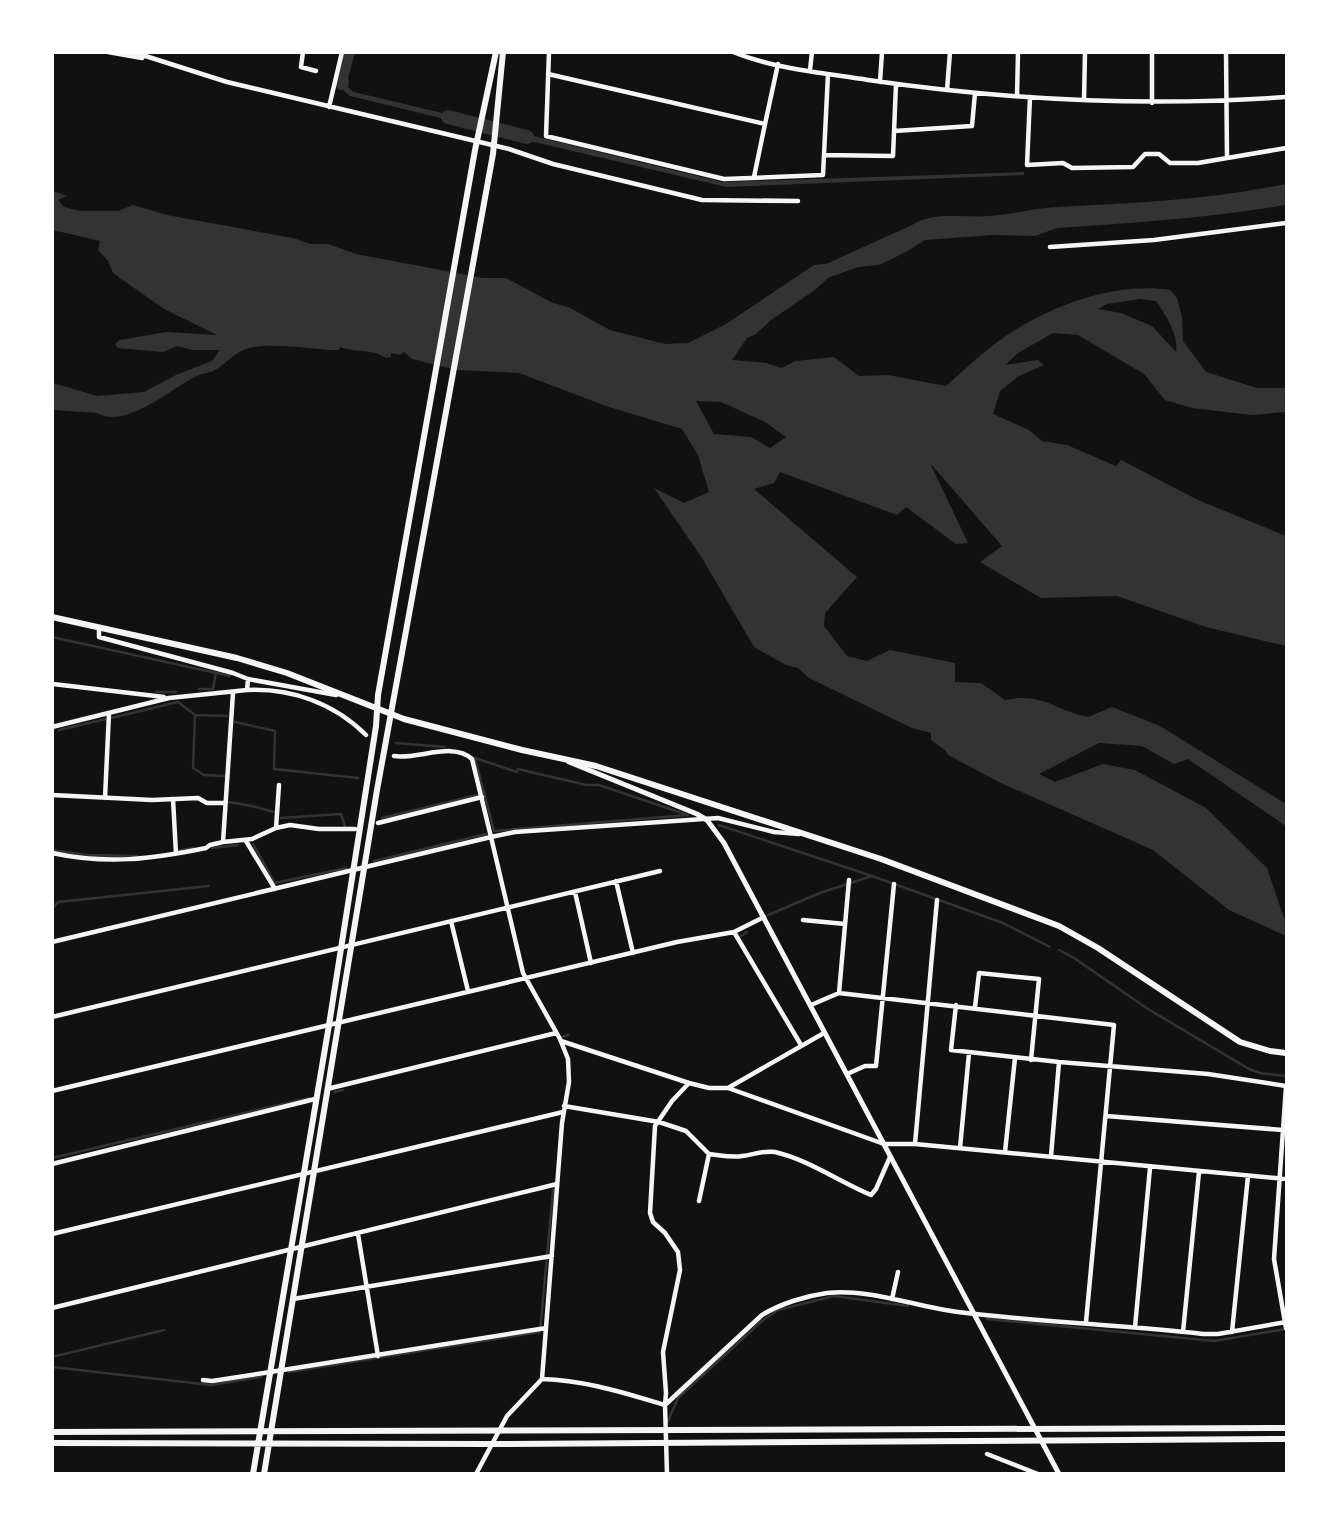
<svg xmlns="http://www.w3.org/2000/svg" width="1339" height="1526" viewBox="0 0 1339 1526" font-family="'Work Sans',sans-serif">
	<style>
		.water { fill: #333; fill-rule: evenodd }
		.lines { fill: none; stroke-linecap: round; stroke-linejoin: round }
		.stream { stroke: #333; stroke-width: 2.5 }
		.river { stroke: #333; stroke-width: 14 }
		.minor { stroke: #f5f5f5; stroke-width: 4.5 }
		.tertiary { stroke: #f5f5f5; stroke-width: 5 }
		.primary { stroke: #f5f5f5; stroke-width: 6 }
	</style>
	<rect width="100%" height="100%" fill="#111"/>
	<!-- water -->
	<path class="water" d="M 340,66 L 346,66 C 343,77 343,85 354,92 L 467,119 L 465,124 L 350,96 C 338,87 338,80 340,66 Z
		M 509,130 L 722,182 L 1024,172 L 1024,175 L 726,187 L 509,136 Z
		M 1286,184 L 1286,205 C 1210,218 1134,223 1057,228 L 1035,236 L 992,235 L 925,240 L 906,252 L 879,265 L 858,267 L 828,278 L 815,290 L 771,320 L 756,334 L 747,338 L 732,360 L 767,363 L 781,368 L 796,361 L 834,357 L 859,376 L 888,375 L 946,386 C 961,373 975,359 991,347 C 1038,310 1110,281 1170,290 L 1177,298 L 1182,317 L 1183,341 L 1206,372 L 1257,388 L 1286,388 L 1286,412 L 1251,415 L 1192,408 L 1165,400 L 1144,374 L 1078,335 L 1053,333 L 1018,353 L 1005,365 L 1038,360 L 1044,365 L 1019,376 L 1000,391 L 993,414 L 1029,430 L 1042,441 L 1067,445 L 1116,466 L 1121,460 L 1198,500 L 1286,536 L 1286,646 L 1206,627 L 1117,596 L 1041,598 L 980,562 L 1002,546 L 930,463 L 968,543 L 956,544 L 906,507 L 897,515 L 780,472 L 774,483 L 754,489 L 857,577 L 825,613 L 824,626 L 847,656 L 867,661 L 890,650 L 955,663 L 955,682 L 981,683 L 1005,700 C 1044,692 1053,710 1088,717 L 1112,707 L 1160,726 L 1286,804 L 1286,826 L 1188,759 L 1174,764 L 1142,746 L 1099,743 L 1039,774 L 1055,782 L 1103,764 L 1135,770 L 1206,808 L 1267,868 L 1284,918 L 1286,919 L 1286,936 L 1229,910 L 1153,850 L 1001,783 L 948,755 L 946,751 L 931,740 L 931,733 L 912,728 L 809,678 L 798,668 L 786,665 L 754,647 L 702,558 L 654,488 L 684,503 L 709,492 L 698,455 L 682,429 L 606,406 L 519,373 L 457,370 L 412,359 L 404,352 L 400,355 L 391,353 L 391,357 L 386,358 C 371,348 356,353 340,347 L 339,350 C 315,350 267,341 246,349 C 234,353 226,364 215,370 C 210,373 204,373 199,375 C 173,386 128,430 97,413 L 53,410 L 53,383 L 97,396 L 144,392 L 176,375 L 212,361 L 220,350 L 192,350 L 177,346 L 163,352 L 118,348 L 115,344 L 120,340 L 166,332 L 217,335 L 164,309 L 113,273 L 108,261 L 98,250 L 100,241 L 53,230 L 53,191 L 67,196 L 58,200 L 64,207 L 80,211 L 118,211 L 133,205 L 167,215 L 293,238 L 310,244 L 328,244 L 356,254 L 483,278 L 506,278 L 551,302 L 570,308 L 610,330 L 665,344 L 688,343 L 726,324 L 814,265 L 826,264 L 912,225 C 932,211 966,218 990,216 C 1013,214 1036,208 1059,207 C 1135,203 1211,200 1286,184 ZM 1140,299 L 1156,301 C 1166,315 1179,336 1176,352 L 1152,326 L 1121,313 L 1098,309 L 1107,304 ZM 696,401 L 721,402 L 765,422 L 786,437 L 770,448 L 751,437 L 714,434 Z"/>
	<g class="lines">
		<!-- stream -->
		<path class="stream" d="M 52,637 L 216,673
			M 199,689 L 213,689 L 216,673 L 230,676
			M 156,692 L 176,692
			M 195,715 L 193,768 L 204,775 L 224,776
			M 111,718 L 178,702 L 195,715 L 227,716
			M 235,722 L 275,731 L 274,769 L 358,778
			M 59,730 L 106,719
			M 396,743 L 445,747
			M 475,758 L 494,831 L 688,815
			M 475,758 L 517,772 L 518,769 L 586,785 L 599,785 L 685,814
			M 229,802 L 252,806 L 274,812
			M 281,818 L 341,814 L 345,826
			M 382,818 L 477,795
			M 719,825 L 872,876 L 1003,923 L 1050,947
			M 253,844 L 275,883 L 346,868
			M 212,848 L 238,845
			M 52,850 L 86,855 L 138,856
			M 176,851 L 194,848
			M 374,861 L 486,834
			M 52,909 L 58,902 L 209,886
			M 768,915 L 820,893 L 872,876
			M 741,936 L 747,932
			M 1059,950 L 1074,958 L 1148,1009 L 1249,1069 L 1260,1073 L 1286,1076
			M 562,1037 L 568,1035
			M 334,1092 L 343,1090
			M 52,1158 L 309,1098
			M 987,1319 L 1214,1341 L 1286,1329
			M 52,1357 L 164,1330
			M 52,1367 L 211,1385 L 261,1377
			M 289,1372 L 540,1332 L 553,1190
			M 668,1421 L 678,1398 L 762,1321 L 778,1310 L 834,1296 L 908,1306"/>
		<!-- river -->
		<path class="river" d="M 342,83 L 341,77 L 348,52
			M 448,117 L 527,137"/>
		<!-- minor -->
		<path class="minor" d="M 108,52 L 142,58
			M 133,52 L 227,82 L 509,149 L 553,164 L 702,200 L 798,201
			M 303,52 L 301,67 L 316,71
			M 549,52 L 546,136 L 724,179 L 823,175 L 828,74
			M 733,52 C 775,69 824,73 868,80 C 1006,100 1147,107 1286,97
			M 1152,52 L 1152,103
			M 1226,52 L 1227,158
			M 810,70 L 812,52
			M 548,74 L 765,124 L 778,64
			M 880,82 L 882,52
			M 947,90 L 950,52
			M 1017,96 L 1018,52
			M 1030,97 L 1027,165 L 1063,163 L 1072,168 L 1133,167 L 1145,154 L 1159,154 L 1170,163 L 1198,163 L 1286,148
			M 1084,100 L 1085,52
			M 329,107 L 342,52
			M 894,131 L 972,126 L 975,93
			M 824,155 L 893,156 L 896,84
			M 754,177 L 765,124
			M 1050,247 L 1154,240 L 1286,223
			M 99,627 L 99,637 L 233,673 L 248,679 L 336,695
			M 53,684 L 164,697
			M 247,690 C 291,688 334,703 366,735
			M 52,727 L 169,698 L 247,690 L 248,679
			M 52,795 L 152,800 L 198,798 L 207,803 L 225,803
			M 105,798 L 109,713
			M 173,799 L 176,854
			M 378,823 L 482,797
			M 276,828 L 279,785
			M 246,841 L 275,889
			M 223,842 L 233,693
			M 52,853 C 108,865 152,859 206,848 L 210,845 L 223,842 L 252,839 L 276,828 L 290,825 L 319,829 L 355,829
			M 616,881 L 633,953
			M 575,892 L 591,963
			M 803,920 L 845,924
			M 451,921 L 468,991
			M 734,932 L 801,1045
			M 52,942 L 491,837 L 472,759 C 453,741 417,760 394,756
			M 839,993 L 849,880
			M 811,1005 L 839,993 L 1114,1025 L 1086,1322
			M 956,1005 L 951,1050 L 1059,1062 L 1208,1074 L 1286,1086
			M 975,1007 L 979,973 L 1039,979 L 1031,1060
			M 52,1017 L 660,871
			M 561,1041 L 689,1083 L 709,1088 L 728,1088 L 884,1144 L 915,1144 L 1286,1179
			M 847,1074 L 865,1066 L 876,1066 L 894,884
			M 1286,1087 L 1274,1259 L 1286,1328
			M 728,1088 L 824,1033
			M 327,1089 L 556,1033
			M 52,1091 L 677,942 L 734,932 L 764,917
			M 564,1106 L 659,1122 L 686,1131 L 709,1154 C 720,1155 731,1158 742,1156 C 753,1155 763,1150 775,1152 C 809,1160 838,1181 871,1195 L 876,1189 L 890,1157
			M 1106,1116 L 1283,1130
			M 915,1144 L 937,900
			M 960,1148 L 969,1053
			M 1005,1152 L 1015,1058
			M 1051,1156 L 1059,1062
			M 52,1164 L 315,1099
			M 699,1201 L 709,1154
			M 52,1234 L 563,1112
			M 358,1234 L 378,1356
			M 293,1299 L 552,1256
			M 892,1299 L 898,1272
			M 52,1308 L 557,1184
			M 1135,1327 L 1150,1168
			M 1183,1332 L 1199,1172
			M 1232,1332 L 1248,1176
			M 542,1379 C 584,1380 624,1393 665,1405 L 666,1393 L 663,1352 L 680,1270 L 678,1252 L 665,1233 L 653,1222 L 650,1213 L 655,1126 L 672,1101 L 689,1083
			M 203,1380 L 212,1381 L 264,1373 L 546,1328
			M 987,1454 L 1038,1474
			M 476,1474 L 507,1416 L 542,1379 L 562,1123 L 569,1082 L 568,1059 L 560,1039 L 523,973 L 491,837 L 515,832 L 718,818 L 774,832 L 799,834
			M 667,1474 L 665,1405 L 762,1315 C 780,1304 805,1296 827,1293 C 867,1288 918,1307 958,1312 C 1040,1322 1121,1325 1203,1334 L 1218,1334 L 1286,1322"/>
		<!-- tertiary -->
		<path class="tertiary" d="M 569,762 L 697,814 L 707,820 L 724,843 L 1059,1474"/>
		<!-- primary -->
		<path class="primary" d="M 52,617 L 237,658 L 287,673 L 404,719 L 522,750 L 596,766 L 881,859 L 1059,926 L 1098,948 L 1240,1042 L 1270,1051 L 1286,1053
			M 52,1432 L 1286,1428
			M 52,1443 L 491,1444 L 1286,1439
			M 253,1474 L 329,1025 L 376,726 L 378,695 L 475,150 L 496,52
			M 264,1474 L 377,790 L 493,154 L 503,52"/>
	</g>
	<!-- border -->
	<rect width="1339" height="1526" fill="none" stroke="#ffffff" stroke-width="108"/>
</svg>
